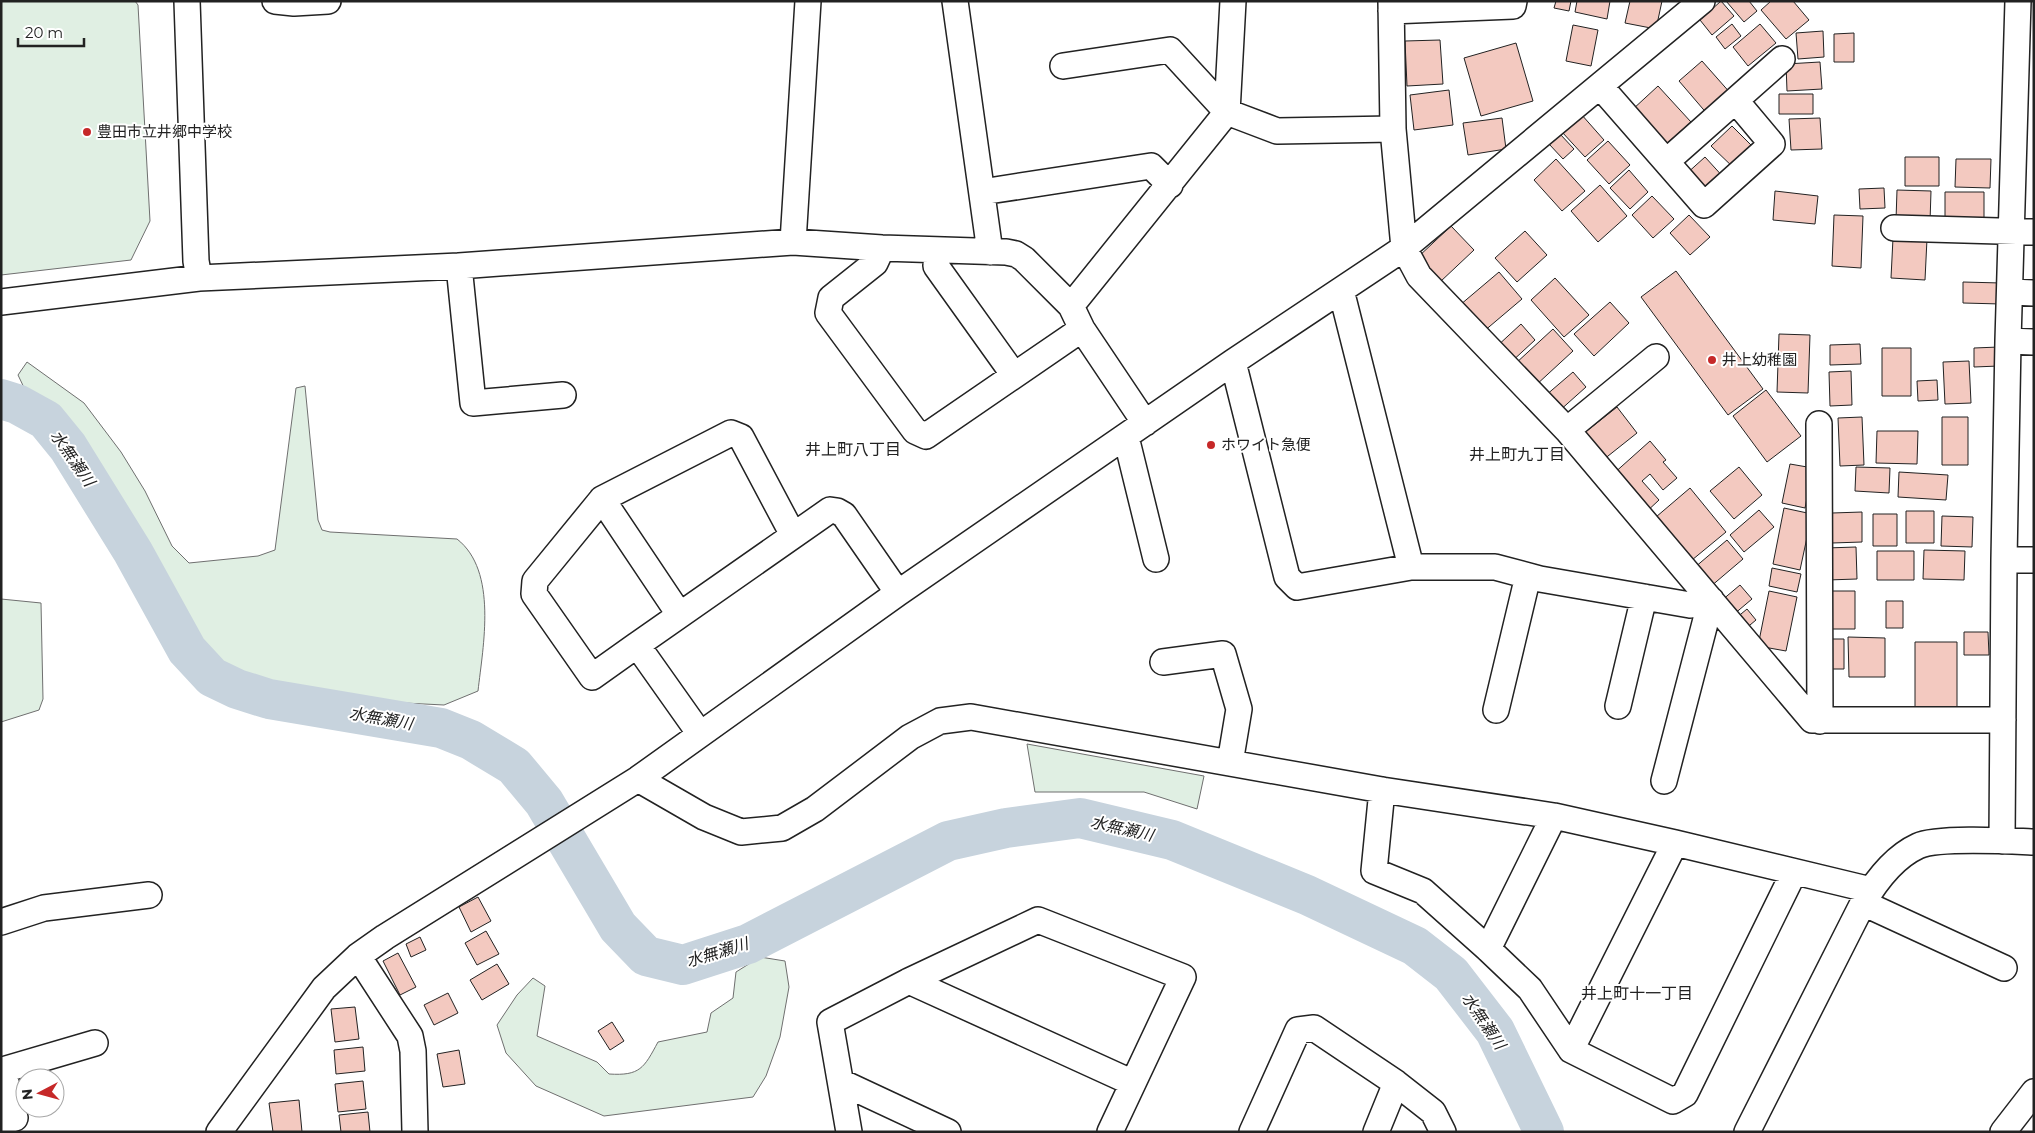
<svg xmlns="http://www.w3.org/2000/svg" width="2035" height="1133" viewBox="0 0 2035 1133" font-family="Montserrat,'Noto Sans JP',sans-serif">
	<style>
		.green { fill: #e0efe3; stroke: #6f6f6f }
		.lines { fill: none; stroke-linecap: round; stroke-linejoin: round }
		.river { stroke: #c7d3dd; stroke-width: 40 }
		.building { fill: #f3c9c0; stroke: #222 }
		.minor-casing { stroke: #222; stroke-width: 28 }
		.minor { stroke: #fff; stroke-width: 25 }
		.poi-dot { fill: #c62828; stroke: #fff; stroke-width: 2 }
		.labels { text-anchor: middle; stroke-width: 4; stroke-linejoin: round; paint-order: stroke }
		.poi-label { font-size: 15px; fill: #222; stroke: #fff; text-anchor: start }
		.neighbourhood-label { font-size: 16px; fill: #222; stroke: #fff }
		.water-label { font-size: 16px; font-style: italic; fill: #222; stroke: #fff }
	</style>
	<rect width="100%" height="100%" fill="#fff"/>
	<!-- green -->
	<path class="green" d="M 1,1 L 135,1 L 138,5 L 150,221 L 131,260 L 1,275 Z
		M 27,362 L 84,403 L 121,452 L 145,491 L 172,546 L 189,563 L 258,556 L 275,550 L 296,388 L 305,386 L 318,520 L 322,530 L 330,532 L 457,539 C 498,571 483,646 478,691 L 444,705 L 365,701 L 297,691 L 228,678 L 196,646 L 99,481 L 73,441 L 28,396 L 18,375 Z
		M 1,599 L 41,603 L 43,699 L 39,710 L 1,722 Z
		M 1027,744 L 1204,776 L 1197,809 L 1144,792 L 1035,792 Z
		M 760,957 L 785,961 L 789,987 L 780,1037 L 766,1076 L 753,1097 L 604,1116 L 536,1086 L 506,1053 L 497,1025 L 517,995 L 533,978 L 545,986 L 537,1036 L 597,1062 L 609,1074 C 640,1076 644,1068 658,1042 L 707,1032 L 711,1013 L 733,998 L 736,972 Z"/>
	<g class="lines">
		<!-- river -->
		<path class="river" d="M 1,399 L 17,404 L 46,420 L 68,447 L 133,552 L 187,650 L 212,677 L 237,689 L 269,699 L 441,728 L 471,740 L 514,766 L 544,802 L 618,927 L 646,956 L 683,965 L 748,944 L 948,841 L 1006,828 L 1080,818 L 1172,840 L 1307,895 L 1415,946 L 1451,974 L 1495,1031 L 1544,1132"/>
	</g>
	<!-- building -->
	<path class="building" d="M 1556,1 L 1571,1 L 1569,11 L 1554,8 Z
		M 1577,1 L 1610,1 L 1607,19 L 1575,12 Z
		M 1630,1 L 1662,1 L 1656,29 L 1625,23 Z
		M 1721,1 L 1734,16 L 1712,35 L 1700,20 Z
		M 1726,1 L 1749,1 L 1757,11 L 1744,22 Z
		M 1771,1 L 1793,1 L 1809,20 L 1786,39 L 1761,10 Z
		M 1732,24 L 1741,36 L 1725,49 L 1716,37 Z
		M 1760,24 L 1776,43 L 1748,66 L 1733,47 Z
		M 1573,25 L 1598,30 L 1591,66 L 1566,61 Z
		M 1823,31 L 1824,57 L 1798,59 L 1796,33 Z
		M 1854,33 L 1854,62 L 1834,62 L 1834,34 Z
		M 1440,40 L 1443,84 L 1407,86 L 1405,41 Z
		M 1516,43 L 1533,101 L 1481,116 L 1464,58 Z
		M 1702,61 L 1732,95 L 1709,116 L 1679,81 Z
		M 1820,62 L 1822,89 L 1787,91 L 1786,64 Z
		M 1658,86 L 1691,122 L 1664,146 L 1632,110 Z
		M 1449,90 L 1453,125 L 1414,130 L 1410,95 Z
		M 1779,94 L 1813,94 L 1813,114 L 1779,114 Z
		M 1581,114 L 1604,140 L 1585,157 L 1562,132 Z
		M 1502,118 L 1506,149 L 1468,155 L 1463,123 Z
		M 1820,118 L 1822,149 L 1791,150 L 1789,119 Z
		M 1732,126 L 1756,150 L 1736,170 L 1711,146 Z
		M 1560,134 L 1574,149 L 1563,159 L 1549,144 Z
		M 1608,141 L 1630,165 L 1609,184 L 1587,160 Z
		M 1705,157 L 1726,180 L 1706,198 L 1685,175 Z
		M 1905,157 L 1939,157 L 1939,186 L 1905,186 Z
		M 1556,159 L 1585,191 L 1562,211 L 1534,180 Z
		M 1956,159 L 1991,159 L 1990,188 L 1955,187 Z
		M 1629,170 L 1648,192 L 1630,209 L 1610,188 Z
		M 1600,185 L 1627,216 L 1598,242 L 1571,211 Z
		M 1884,188 L 1885,208 L 1860,209 L 1859,189 Z
		M 1897,190 L 1931,191 L 1930,222 L 1896,220 Z
		M 1775,191 L 1818,196 L 1815,224 L 1773,220 Z
		M 1945,192 L 1984,192 L 1984,223 L 1945,224 Z
		M 1652,196 L 1674,219 L 1653,238 L 1632,215 Z
		M 1689,215 L 1710,237 L 1690,255 L 1670,233 Z
		M 1834,215 L 1863,216 L 1861,268 L 1832,266 Z
		M 1451,226 L 1474,250 L 1440,282 L 1417,258 Z
		M 1525,231 L 1547,255 L 1517,282 L 1495,258 Z
		M 1893,238 L 1927,239 L 1925,280 L 1891,278 Z
		M 1676,271 L 1763,389 L 1728,415 L 1641,297 Z
		M 1499,272 L 1522,299 L 1483,332 L 1460,305 Z
		M 1555,278 L 1589,315 L 1564,337 L 1531,300 Z
		M 1963,282 L 2001,283 L 2001,304 L 1963,303 Z
		M 1610,302 L 1629,323 L 1594,356 L 1574,334 Z
		M 1521,324 L 1535,340 L 1509,364 L 1495,348 Z
		M 1553,329 L 1573,351 L 1535,386 L 1515,364 Z
		M 1779,334 L 1810,335 L 1808,393 L 1777,392 Z
		M 1860,344 L 1861,364 L 1830,365 L 1830,345 Z
		M 1999,347 L 1999,366 L 1974,367 L 1974,348 Z
		M 1882,348 L 1911,348 L 1911,396 L 1882,396 Z
		M 1969,361 L 1971,403 L 1945,404 L 1943,362 Z
		M 1851,371 L 1852,405 L 1830,406 L 1829,372 Z
		M 1573,372 L 1586,387 L 1558,412 L 1545,396 Z
		M 1937,380 L 1938,400 L 1918,401 L 1917,381 Z
		M 1766,390 L 1801,436 L 1767,462 L 1733,416 Z
		M 1617,407 L 1637,433 L 1603,460 L 1583,434 Z
		M 1862,417 L 1864,465 L 1840,466 L 1838,418 Z
		M 1942,417 L 1968,417 L 1968,465 L 1942,465 Z
		M 1877,431 L 1918,431 L 1917,464 L 1876,463 Z
		M 1650,441 L 1666,460 L 1663,462 L 1677,478 L 1663,490 L 1650,474 L 1642,481 L 1659,500 L 1644,514 L 1612,475 Z
		M 1790,464 L 1813,468 L 1805,508 L 1782,503 Z
		M 1739,467 L 1762,495 L 1734,519 L 1710,491 Z
		M 1856,467 L 1890,468 L 1889,493 L 1855,491 Z
		M 1899,472 L 1948,475 L 1946,500 L 1898,497 Z
		M 1690,488 L 1726,532 L 1692,560 L 1656,517 Z
		M 1784,508 L 1812,514 L 1800,570 L 1773,564 Z
		M 1759,510 L 1774,527 L 1744,552 L 1730,535 Z
		M 1906,511 L 1934,511 L 1934,543 L 1906,543 Z
		M 1862,512 L 1862,542 L 1832,543 L 1832,513 Z
		M 1873,514 L 1897,514 L 1897,546 L 1873,546 Z
		M 1942,516 L 1973,517 L 1972,547 L 1941,546 Z
		M 1727,540 L 1743,559 L 1710,587 L 1694,568 Z
		M 1856,547 L 1857,579 L 1827,580 L 1826,548 Z
		M 1924,550 L 1965,551 L 1964,580 L 1923,579 Z
		M 1877,551 L 1914,551 L 1914,580 L 1877,580 Z
		M 1772,568 L 1801,574 L 1797,592 L 1769,586 Z
		M 1740,585 L 1752,599 L 1733,615 L 1721,601 Z
		M 1769,591 L 1797,597 L 1786,651 L 1758,646 Z
		M 1827,591 L 1855,591 L 1855,629 L 1827,629 Z
		M 1886,601 L 1903,601 L 1903,628 L 1886,628 Z
		M 1747,609 L 1756,620 L 1744,630 L 1735,619 Z
		M 1964,632 L 1988,632 L 1989,655 L 1964,655 Z
		M 1848,637 L 1885,638 L 1885,677 L 1849,677 Z
		M 1826,639 L 1844,639 L 1844,669 L 1826,669 Z
		M 1915,642 L 1957,642 L 1957,710 L 1915,710 Z
		M 478,897 L 491,921 L 471,932 L 459,907 Z
		M 486,931 L 499,954 L 477,965 L 465,943 Z
		M 420,937 L 426,950 L 411,957 L 406,944 Z
		M 398,953 L 416,987 L 400,995 L 383,961 Z
		M 497,964 L 509,984 L 482,1000 L 470,980 Z
		M 448,993 L 458,1013 L 434,1025 L 424,1005 Z
		M 355,1007 L 359,1039 L 335,1042 L 331,1009 Z
		M 612,1022 L 624,1041 L 610,1050 L 598,1031 Z
		M 363,1047 L 365,1071 L 336,1074 L 334,1050 Z
		M 459,1050 L 465,1084 L 443,1087 L 437,1054 Z
		M 363,1081 L 366,1109 L 338,1112 L 335,1084 Z
		M 299,1100 L 302,1132 L 273,1132 L 269,1103 Z
		M 368,1112 L 370,1132 L 341,1132 L 339,1115 Z"/>
	<g class="lines">
		<!-- minor casing -->
		<g class="minor-casing">
			<path id="minor" d="M 187,1 L 196,261 L 199,278
				M 275,1 L 294,3 L 328,1
				M 955,1 L 990,252
				M 1391,1 L 1393,129 L 1404,248 L 1419,276 L 1567,430 L 1812,720 L 2003,720
				M 1391,11 L 1513,6 L 1514,1
				M 1063,66 L 1170,50 L 1227,112 L 1277,131 L 1393,129
				M 1600,86 L 1704,205 L 1772,144 L 1736,101
				M 1667,161 L 1782,59
				M 982,192 L 1151,166 L 1170,185
				M 1894,228 L 2034,232
				M 793,242 L 808,1
				M 882,248 L 875,263 L 831,298 L 828,313 L 915,431 L 926,436 L 1082,329
				M 937,250 L 936,266 L 1014,375
				M 459,266 L 473,403 L 563,395
				M 1341,290 L 1411,567
				M 2011,292 L 2034,293
				M 1,302 L 199,278 L 459,266 L 793,242 L 882,248 L 1006,252 L 1016,254 L 1024,259 L 1071,306 L 1082,329 L 1145,423
				M 1071,306 L 1227,112 L 1233,1
				M 2008,341 L 2034,342
				M 1233,362 L 1287,577 L 1297,587 L 1411,567 L 1495,567 L 1540,579 L 1690,605 L 1711,600
				M 1819,424 L 1820,721
				M 1567,430 L 1656,357
				M 1126,437 L 1156,559
				M 602,499 L 679,614
				M 2004,560 L 2034,560
				M 637,645 L 592,677 L 534,594 L 535,581 L 602,499 L 731,433 L 741,437 L 793,535
				M 1163,662 L 1223,654 L 1239,709 L 1230,763
				M 1618,706 L 1644,597
				M 1496,710 L 1528,576
				M 700,734 L 637,645 L 830,510 L 837,511 L 844,515 L 898,593
				M 638,779 L 704,817 L 741,832 L 782,828 L 815,809 L 910,737 L 940,721 L 971,717 L 1382,790 L 1554,816 L 1675,843 L 1871,890
				M 1664,781 L 1711,600
				M 1382,790 L 1374,871 L 1423,891 L 1488,949 L 1530,989 L 1571,1050 L 1673,1101 L 1685,1094 L 1794,872
				M 2002,841 L 2004,560 L 2008,341 L 2018,1
				M 1863,903 L 2004,968
				M 1,922 L 44,908 L 149,895
				M 1488,949 L 1554,816
				M 358,956 L 410,1036 L 413,1051 L 415,1132
				M 909,981 L 1133,1083
				M 1571,1050 L 1675,843
				M 841,1082 L 948,1132
				M 1,1123 L 15,1118 L 3,1070 L 95,1043
				M 219,1132 L 324,988 L 358,956 L 385,937 L 638,779 L 898,593 L 1233,362 L 1404,248 L 1702,1
				M 849,1132 L 830,1022 L 909,981 L 1038,920 L 1183,977 L 1110,1132
				M 1252,1132 L 1298,1030 L 1314,1028 L 1396,1083 L 1433,1112 L 1443,1132
				M 1376,1132 L 1396,1083
				M 1747,1132 L 1863,903 C 1876,881 1894,857 1918,846 C 1937,837 2010,841 2034,842
				M 2003,1132 L 2034,1092"/>
		</g>
		<!-- minor -->
		<use href="#minor" class="minor"/>
	</g>
	<!-- markers -->
	<g class="poi-dot">
		<circle cx="87" cy="132" r="5"/>
		<circle cx="1712" cy="360" r="5"/>
		<circle cx="1211" cy="445" r="5"/>
	</g>
	<g class="labels">
		<!-- poi labels -->
		<g class="poi-label">
			<text x="97" y="137">豊田市立井郷中学校</text>
			<text x="1722" y="365">井上幼稚園</text>
			<text x="1221" y="450">ホワイト急便</text>
		</g>
		<!-- neighbourhood labels -->
		<g class="neighbourhood-label">
			<text x="853" y="455">井上町八丁目</text>
			<text x="1517" y="460">井上町九丁目</text>
			<text x="1637" y="999">井上町十一丁目</text>
		</g>
		<!-- water labels -->
		<g class="water-label">
			<text transform="translate(73 458) rotate(55)" y="6">水無瀬川</text>
			<text transform="translate(381 718) rotate(10)" y="6">水無瀬川</text>
			<text transform="translate(1122 828) rotate(13)" y="6">水無瀬川</text>
			<text transform="translate(717 952) rotate(-17)" y="6">水無瀬川</text>
			<text transform="translate(1484 1021) rotate(56)" y="6">水無瀬川</text>
		</g>
	</g>
	<!-- border -->
	<rect width="2035" height="1133" fill="none" stroke="#222222" stroke-width="5"/>
	<!-- north arrow -->
	<g transform="translate(40 1093) rotate(264)"><circle r="24" fill="#ffffff" stroke="#a7a7a7"/>
	<path d="M0-4L9 19L0 12L-9 19Z" fill="#c62828"/>
	<text y="-8" font-size="14" font-weight="bold" text-anchor="middle" fill="#222222">N</text>
	</g>
	<!-- scale -->
	<path d="M18 38v8h66v-8" fill="none" stroke="#222222" stroke-width="2.5"/>
	<text x="25" y="38" font-size="15" fill="#222222" stroke="#ffffff" stroke-width="4" paint-order="stroke">20 m</text>
</svg>
